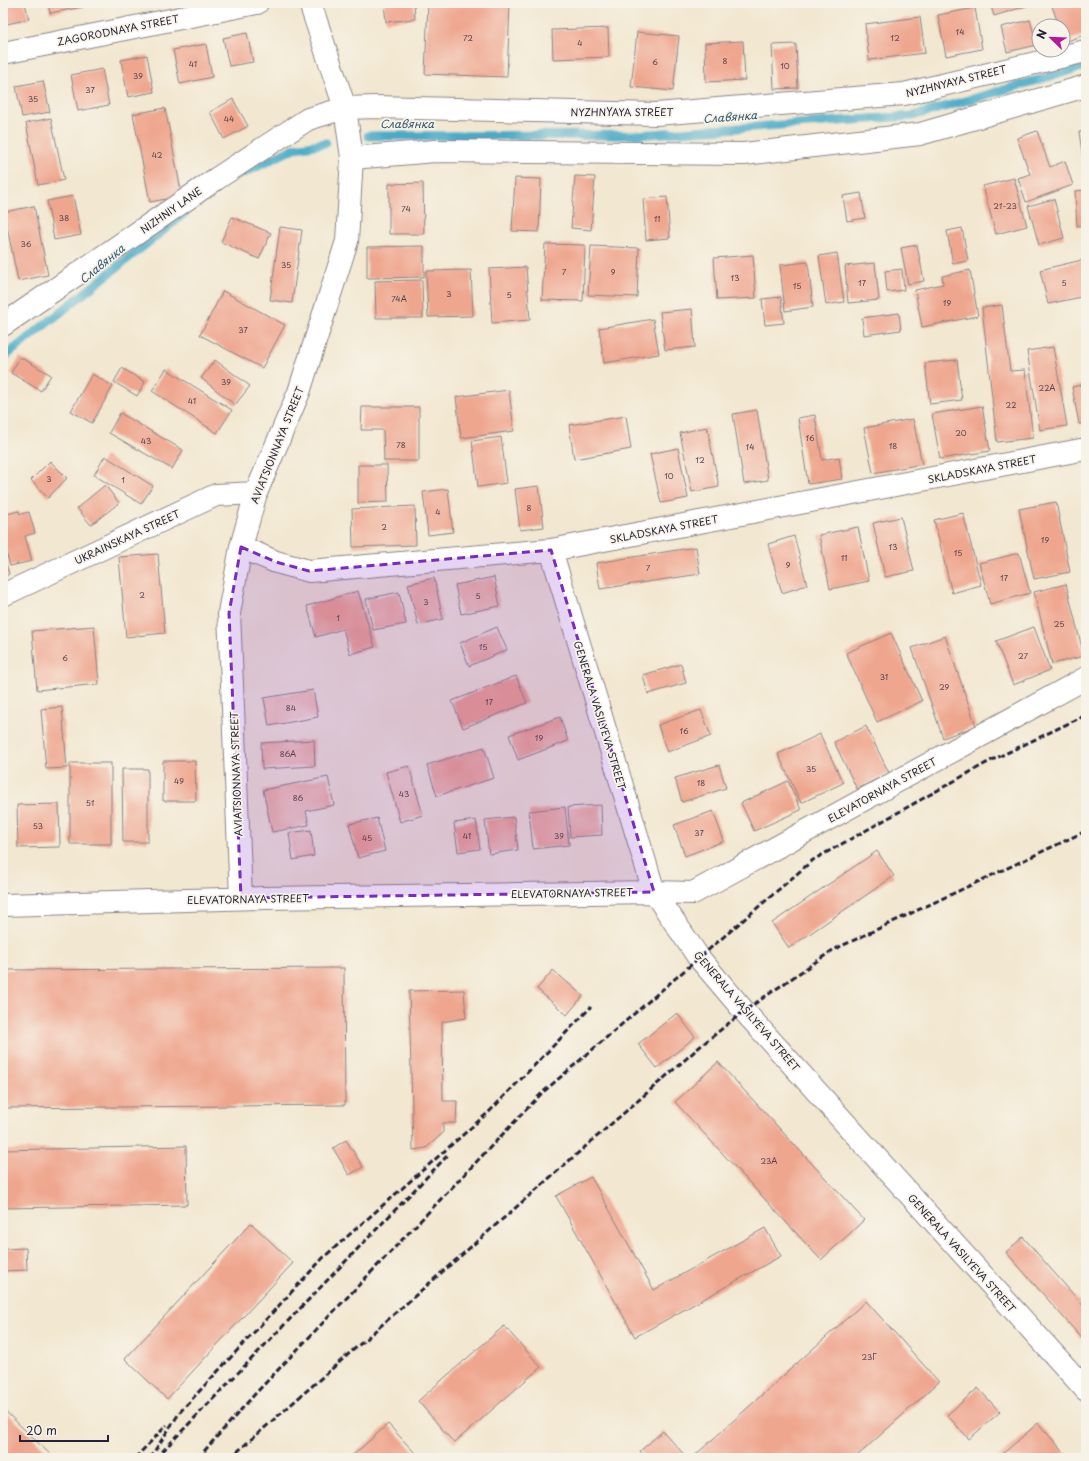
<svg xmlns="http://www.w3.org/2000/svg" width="1089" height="1461" viewBox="0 0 1089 1461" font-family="'Playpen Sans',sans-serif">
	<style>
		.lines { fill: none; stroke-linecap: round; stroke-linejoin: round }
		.stream { stroke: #48abc8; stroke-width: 9 }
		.building { fill: #efa68e }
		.street-casing { stroke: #8a8486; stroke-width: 24 }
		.secondary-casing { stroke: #8a8486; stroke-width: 24 }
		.street { stroke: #fff; stroke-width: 22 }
		.secondary { stroke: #fff; stroke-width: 22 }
		.rail { stroke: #22223b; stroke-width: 3; stroke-dasharray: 6 3; stroke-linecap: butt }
		.marked { fill: #7b2cbf; fill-opacity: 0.2; stroke: #7b2cbf; stroke-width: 3; stroke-dasharray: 8 5; stroke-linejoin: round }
		.labels { text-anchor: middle; stroke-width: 3.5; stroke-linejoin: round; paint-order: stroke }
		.number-label { font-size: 8px; fill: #554350 }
		.street-label { font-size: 10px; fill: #22223b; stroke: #f7f3e8 }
		.water-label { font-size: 11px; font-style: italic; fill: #315973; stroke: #f7f3e8 }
	</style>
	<rect width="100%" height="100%" fill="#f7f3e8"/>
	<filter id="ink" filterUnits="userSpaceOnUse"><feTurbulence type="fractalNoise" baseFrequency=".025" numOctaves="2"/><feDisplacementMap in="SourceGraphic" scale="8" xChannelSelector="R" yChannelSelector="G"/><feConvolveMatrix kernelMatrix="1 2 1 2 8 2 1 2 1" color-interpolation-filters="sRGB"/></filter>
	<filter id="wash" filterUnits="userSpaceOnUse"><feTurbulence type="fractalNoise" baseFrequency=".012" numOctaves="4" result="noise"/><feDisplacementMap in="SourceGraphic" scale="16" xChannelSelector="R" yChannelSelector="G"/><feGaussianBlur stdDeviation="0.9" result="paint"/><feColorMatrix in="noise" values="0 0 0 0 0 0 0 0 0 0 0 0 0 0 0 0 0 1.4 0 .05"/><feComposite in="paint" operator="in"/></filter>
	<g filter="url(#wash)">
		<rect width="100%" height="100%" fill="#f2e7d0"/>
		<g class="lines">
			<!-- stream -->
			<path class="stream" d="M 368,136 L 636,135 L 913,116 L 1086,66
				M 242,174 L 295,148 L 326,143
				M 3,358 L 185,213"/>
		</g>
		<g id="blocks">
			<!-- building -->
			<path class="building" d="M 3,3 L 25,3 L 29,19 L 3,25 Z
				M 48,3 L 82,3 L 83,7 L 50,13 Z
				M 384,3 L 414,3 L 415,19 L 386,22 Z
				M 428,3 L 510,3 L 507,77 L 425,74 Z
				M 990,3 L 1030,3 L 1030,5 L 994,16 Z
				M 1051,3 L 1086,3 L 1086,34 L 1065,42 L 1063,26 L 1059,26 Z
				M 975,8 L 982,49 L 946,56 L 938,15 Z
				M 920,17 L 925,53 L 869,60 L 865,24 Z
				M 1030,20 L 1037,45 L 1007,52 L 1001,27 Z
				M 608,28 L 609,57 L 553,59 L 552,30 Z
				M 637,32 L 679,36 L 673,91 L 631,87 Z
				M 247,33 L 253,62 L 229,66 L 223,38 Z
				M 743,41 L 745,80 L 706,82 L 705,43 Z
				M 206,44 L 212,77 L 180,84 L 173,50 Z
				M 796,44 L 798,88 L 774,89 L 772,45 Z
				M 147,55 L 154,92 L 128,97 L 121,60 Z
				M 102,69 L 109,105 L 78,111 L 71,75 Z
				M 43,81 L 50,112 L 22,117 L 16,86 Z
				M 233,99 L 248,126 L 224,139 L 210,112 Z
				M 165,108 L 182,196 L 150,202 L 133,114 Z
				M 51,118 L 64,180 L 38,185 L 26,123 Z
				M 1037,131 L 1050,167 L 1065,161 L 1073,185 L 1026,202 L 1018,178 L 1030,174 L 1017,138 Z
				M 1086,131 L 1086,171 L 1085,172 L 1079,132 Z
				M 575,176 L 595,177 L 591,230 L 571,228 Z
				M 515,178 L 541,179 L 539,232 L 512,231 Z
				M 1014,178 L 1027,226 L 996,234 L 983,186 Z
				M 423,183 L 424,234 L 389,234 L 389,184 Z
				M 1086,190 L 1086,225 L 1077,226 L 1075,191 Z
				M 861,193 L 865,218 L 847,221 L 843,196 Z
				M 73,196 L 81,235 L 54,240 L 47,201 Z
				M 667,197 L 670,238 L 646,240 L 643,199 Z
				M 1054,199 L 1064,238 L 1039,245 L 1028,206 Z
				M 34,206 L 48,275 L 18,281 L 4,212 Z
				M 232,217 L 271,233 L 259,259 L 221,242 Z
				M 280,227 L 302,230 L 292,303 L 270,300 Z
				M 962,228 L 968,261 L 953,264 L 947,231 Z
				M 545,244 L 585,245 L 583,301 L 542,300 Z
				M 917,245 L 924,281 L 908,284 L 901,248 Z
				M 424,246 L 424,277 L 367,278 L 367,247 Z
				M 591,246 L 639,248 L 637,297 L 588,295 Z
				M 837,253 L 844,302 L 826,305 L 819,256 Z
				M 753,255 L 756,298 L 717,300 L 714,258 Z
				M 1086,259 L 1086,296 L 1048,304 L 1040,270 Z
				M 808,262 L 813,307 L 785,311 L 780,265 Z
				M 875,263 L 879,300 L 848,303 L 845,266 Z
				M 526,267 L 530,320 L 492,323 L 489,269 Z
				M 902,269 L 904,290 L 887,292 L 885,271 Z
				M 471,270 L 473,316 L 428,317 L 426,271 Z
				M 970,270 L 978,316 L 922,327 L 915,290 L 943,284 L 942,276 Z
				M 422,280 L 423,318 L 376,318 L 375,281 Z
				M 223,291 L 285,325 L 262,368 L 200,335 Z
				M 781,297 L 784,323 L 765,325 L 762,299 Z
				M 1002,305 L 1010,371 L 1025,370 L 1033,438 L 997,442 L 982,308 Z
				M 692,309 L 695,347 L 665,350 L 660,312 Z
				M 899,313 L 901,330 L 864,335 L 862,318 Z
				M 653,319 L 659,354 L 604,363 L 599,328 Z
				M 1053,347 L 1067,426 L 1040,430 L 1027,351 Z
				M 20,357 L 51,375 L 41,391 L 11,373 Z
				M 215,360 L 250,386 L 235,405 L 201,378 Z
				M 957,360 L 962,400 L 930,404 L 925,363 Z
				M 122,368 L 145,382 L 137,396 L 114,382 Z
				M 166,369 L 232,410 L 217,433 L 152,391 Z
				M 92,374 L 113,386 L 92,423 L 71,411 Z
				M 1086,384 L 1086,423 L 1079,424 L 1072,387 Z
				M 509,390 L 514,431 L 461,438 L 456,397 Z
				M 982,406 L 990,451 L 940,459 L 932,414 Z
				M 362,407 L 419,407 L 419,461 L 384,461 L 383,430 L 361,430 Z
				M 757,410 L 768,480 L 744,484 L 733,414 Z
				M 120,413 L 183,450 L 172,469 L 109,433 Z
				M 815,415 L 822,460 L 839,457 L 842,479 L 808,484 L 798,418 Z
				M 626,416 L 631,449 L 574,459 L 569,425 Z
				M 913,419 L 922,464 L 873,473 L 864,428 Z
				M 707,427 L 719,487 L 692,492 L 680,433 Z
				M 501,437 L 507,483 L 478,487 L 472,441 Z
				M 678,448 L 688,498 L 661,503 L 650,454 Z
				M 105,456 L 153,486 L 141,504 L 94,475 Z
				M 50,461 L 67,478 L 48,498 L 31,480 Z
				M 358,465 L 387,465 L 388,502 L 358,503 Z
				M 105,485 L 119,503 L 91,525 L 77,508 Z
				M 539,486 L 544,527 L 520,530 L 515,489 Z
				M 448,489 L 453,532 L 428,535 L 423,492 Z
				M 1056,502 L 1070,572 L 1034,579 L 1019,509 Z
				M 415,506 L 416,545 L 353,547 L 352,509 Z
				M 19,511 L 20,514 L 29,512 L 35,533 L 25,536 L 32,561 L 10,566 L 3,541 L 3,515 Z
				M 963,513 L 981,585 L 952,593 L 934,520 Z
				M 901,517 L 914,571 L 885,577 L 873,523 Z
				M 858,527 L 869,581 L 830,589 L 819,535 Z
				M 794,536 L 807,585 L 782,593 L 768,544 Z
				M 696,547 L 700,574 L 600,589 L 596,563 Z
				M 3,553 L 9,574 L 3,578 Z
				M 1019,553 L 1030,593 L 990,604 L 979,563 Z
				M 158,554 L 165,633 L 126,637 L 119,557 Z
				M 494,577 L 500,606 L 461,614 L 455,585 Z
				M 434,578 L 443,619 L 418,625 L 408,584 Z
				M 1066,584 L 1084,656 L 1052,664 L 1034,592 Z
				M 358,591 L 375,647 L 350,654 L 343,629 L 316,637 L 307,606 Z
				M 399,592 L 406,624 L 373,630 L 366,599 Z
				M 94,626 L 99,684 L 37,690 L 32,631 Z
				M 497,627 L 507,650 L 469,666 L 460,643 Z
				M 1034,627 L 1050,670 L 1013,685 L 996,641 Z
				M 891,633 L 922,701 L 877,722 L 846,653 Z
				M 945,636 L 976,726 L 943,738 L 912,648 Z
				M 681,664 L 686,683 L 648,694 L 643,675 Z
				M 516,676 L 527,703 L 463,728 L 452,701 Z
				M 313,690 L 318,717 L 269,726 L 264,698 Z
				M 62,707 L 67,768 L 46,769 L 41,709 Z
				M 701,710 L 711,736 L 667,752 L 658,725 Z
				M 560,717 L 568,741 L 518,760 L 509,735 Z
				M 866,726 L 889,773 L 857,789 L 834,742 Z
				M 820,734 L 843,783 L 801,803 L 778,754 Z
				M 314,740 L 315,766 L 262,769 L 261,743 Z
				M 484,747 L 494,778 L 437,796 L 427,765 Z
				M 163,761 L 195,761 L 196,801 L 163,801 Z
				M 70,763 L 111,763 L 111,844 L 70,844 Z
				M 719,765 L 726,788 L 682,802 L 675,778 Z
				M 409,766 L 423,815 L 400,822 L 386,772 Z
				M 122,769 L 148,769 L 148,842 L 123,842 Z
				M 328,777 L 334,805 L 306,811 L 309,825 L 272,832 L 263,790 Z
				M 788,781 L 801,810 L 754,831 L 741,803 Z
				M 59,804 L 60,847 L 18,848 L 17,805 Z
				M 601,805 L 602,835 L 570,837 L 568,807 Z
				M 565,807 L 569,845 L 533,849 L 529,811 Z
				M 713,811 L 724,841 L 685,856 L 674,825 Z
				M 514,817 L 518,850 L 489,854 L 485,820 Z
				M 377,818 L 385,851 L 358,858 L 349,824 Z
				M 476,820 L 480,849 L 458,852 L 454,823 Z
				M 311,830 L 314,856 L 293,860 L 289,833 Z
				M 877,851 L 894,876 L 789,948 L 772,923 Z
				M 344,968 L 345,1105 L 3,1108 L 3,970 Z
				M 553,970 L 583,996 L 567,1015 L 537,989 Z
				M 464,990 L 466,1018 L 442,1022 L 443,1101 L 457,1101 L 456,1123 L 443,1123 L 443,1133 L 426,1148 L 413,1150 L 409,991 Z
				M 677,1013 L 695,1037 L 657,1068 L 638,1044 Z
				M 718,1062 L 864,1220 L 821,1260 L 675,1102 Z
				M 346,1140 L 363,1167 L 349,1175 L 333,1148 Z
				M 186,1146 L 187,1205 L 3,1208 L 3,1150 Z
				M 591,1177 L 654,1290 L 765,1228 L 781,1256 L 635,1337 L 556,1196 Z
				M 251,1223 L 293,1263 L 167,1399 L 125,1359 Z
				M 1023,1237 L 1086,1309 L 1086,1343 L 1006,1252 Z
				M 26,1248 L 27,1270 L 3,1271 L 3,1249 Z
				M 866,1301 L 939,1382 L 855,1458 L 692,1458 Z
				M 504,1326 L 541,1367 L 454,1443 L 418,1401 Z
				M 978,1388 L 1000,1412 L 969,1439 L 947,1415 Z
				M 3,1409 L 54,1458 L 3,1458 Z
				M 1038,1423 L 1069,1458 L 998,1458 Z
				M 388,1424 L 417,1455 L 413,1458 L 350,1458 Z
				M 663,1431 L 687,1458 L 646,1458 L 640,1451 Z"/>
		</g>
	</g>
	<g filter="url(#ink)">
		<use href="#blocks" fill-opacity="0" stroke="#8a8486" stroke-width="1"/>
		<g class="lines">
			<!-- street casing -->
			<g class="street-casing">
				<path id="street" d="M 3,53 L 257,3
					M 352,158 L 435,151 L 744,154 L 920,134 L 1086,86
					M 3,325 L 216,179 L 308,119 L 345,108 L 376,107 L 656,114 L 904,94 L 1086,51
					M 241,547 L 276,562 L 309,571 L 551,550 L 1086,449
					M 551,550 L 654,892 L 693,893 L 1086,678
					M 3,595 L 216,495 L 256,493"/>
			</g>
			<!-- secondary casing -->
			<g class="secondary-casing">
				<path id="secondary" d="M 241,898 L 229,613 L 241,547 L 256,493 L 299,392 L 347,241 L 352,158 L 345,108 L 310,3
					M 3,905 L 264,898 L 654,892 L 699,958 L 744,1011 L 1086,1390"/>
			</g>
			<!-- street -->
			<use href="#street" class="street"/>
			<!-- secondary -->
			<use href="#secondary" class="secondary"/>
			<!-- rail -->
			<path class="rail" d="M 135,1458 L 167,1425
				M 150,1458 L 180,1412 L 324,1257 L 490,1111 L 591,1007
				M 156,1458 L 449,1154
				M 198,1458 L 255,1394 L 542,1093 L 813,860 L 990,761 L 1086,715
				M 230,1458 L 570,1160 L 703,1044 L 744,1011 L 833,950 L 1086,831"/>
		</g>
	</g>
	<!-- marked area -->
	<path class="marked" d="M 241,547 L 276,562 L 309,571 L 551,550 L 654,892 L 241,898 L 229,613 Z"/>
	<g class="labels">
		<!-- number labels -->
		<g class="number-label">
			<text x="960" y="35">14</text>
			<text x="468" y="41">72</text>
			<text x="895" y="41">12</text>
			<text x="580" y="46">4</text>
			<text x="725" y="64">8</text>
			<text x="655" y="65">6</text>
			<text x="193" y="67">41</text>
			<text x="785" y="69">10</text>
			<text x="138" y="79">39</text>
			<text x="90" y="93">37</text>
			<text x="33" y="102">35</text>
			<text x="229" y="122">44</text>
			<text x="157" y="158">42</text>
			<text x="1005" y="209">21-23</text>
			<text x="406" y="212">74</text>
			<text x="64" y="221">38</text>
			<text x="657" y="222">11</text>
			<text x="26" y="247">36</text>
			<text x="286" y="268">35</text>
			<text x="564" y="275">7</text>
			<text x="613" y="275">9</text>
			<text x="735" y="281">13</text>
			<text x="862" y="286">17</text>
			<text x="1064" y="286">5</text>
			<text x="797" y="289">15</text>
			<text x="449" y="297">3</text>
			<text x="509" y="298">5</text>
			<text x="399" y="302">74А</text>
			<text x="947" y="306">19</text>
			<text x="243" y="333">37</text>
			<text x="226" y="385">39</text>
			<text x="1047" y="391">22А</text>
			<text x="192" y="404">41</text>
			<text x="1011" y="408">22</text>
			<text x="961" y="436">20</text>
			<text x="810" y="441">16</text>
			<text x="146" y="444">43</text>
			<text x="401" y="448">78</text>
			<text x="893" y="449">18</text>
			<text x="750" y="450">14</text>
			<text x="700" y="463">12</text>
			<text x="669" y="479">10</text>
			<text x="49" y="482">3</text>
			<text x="123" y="483">1</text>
			<text x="529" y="511">8</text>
			<text x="438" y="515">4</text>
			<text x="384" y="530">2</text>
			<text x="1045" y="543">19</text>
			<text x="893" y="550">13</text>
			<text x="958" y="556">15</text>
			<text x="844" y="561">11</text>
			<text x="788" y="568">9</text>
			<text x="648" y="571">7</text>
			<text x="1004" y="581">17</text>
			<text x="142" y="598">2</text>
			<text x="478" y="599">5</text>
			<text x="426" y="605">3</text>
			<text x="338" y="621">1</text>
			<text x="1059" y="627">25</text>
			<text x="483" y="650">15</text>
			<text x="1023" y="659">27</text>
			<text x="65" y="661">6</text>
			<text x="884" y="680">31</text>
			<text x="944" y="690">29</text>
			<text x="489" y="705">17</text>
			<text x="291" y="711">84</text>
			<text x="684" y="734">16</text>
			<text x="539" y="741">19</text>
			<text x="288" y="757">86А</text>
			<text x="811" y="772">35</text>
			<text x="179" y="784">49</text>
			<text x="701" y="786">18</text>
			<text x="404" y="797">43</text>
			<text x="298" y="801">86</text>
			<text x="90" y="806">51</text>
			<text x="38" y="829">53</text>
			<text x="699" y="836">37</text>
			<text x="467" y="839">41</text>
			<text x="559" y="839">39</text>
			<text x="367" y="841">45</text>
			<text x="769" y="1164">23А</text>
			<text x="869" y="1360">23Г</text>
		</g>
		<!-- street labels -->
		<g class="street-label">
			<text transform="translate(118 30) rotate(-11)" y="4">ZAGORODNAYA STREET</text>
			<text transform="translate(956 81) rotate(-14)" y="4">NYZHNYAYA STREET</text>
			<text x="622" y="116">NYZHNYAYA STREET</text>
			<text transform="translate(171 210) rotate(-35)" y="4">NIZHNIY LANE</text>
			<text transform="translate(277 445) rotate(-68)" y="4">AVIATSIONNAYA STREET</text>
			<text transform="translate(982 469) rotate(-11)" y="4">SKLADSKAYA STREET</text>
			<text transform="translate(664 529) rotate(-11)" y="4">SKLADSKAYA STREET</text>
			<text transform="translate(127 537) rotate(-25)" y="4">UKRAINSKAYA STREET</text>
			<text transform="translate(600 715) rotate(73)" y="4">GENERALA VASILYEVA STREET</text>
			<text transform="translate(236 774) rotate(-92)" y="4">AVIATSIONNAYA STREET</text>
			<text transform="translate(882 790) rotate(-29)" y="4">ELEVATORNAYA STREET</text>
			<text transform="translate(572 893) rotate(-1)" y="4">ELEVATORNAYA STREET</text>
			<text transform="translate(248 899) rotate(-1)" y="4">ELEVATORNAYA STREET</text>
			<text transform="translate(747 1011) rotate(49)" y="4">GENERALA VASILYEVA STREET</text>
			<text transform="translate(962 1253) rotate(48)" y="4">GENERALA VASILYEVA STREET</text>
		</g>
		<!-- water labels -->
		<g class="water-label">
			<text transform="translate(730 117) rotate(-4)" y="4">Славянка</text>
			<text x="407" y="128">Славянка</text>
			<text transform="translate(102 264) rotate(-39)" y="4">Славянка</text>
		</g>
	</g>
	<!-- margin -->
	<rect width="1089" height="1461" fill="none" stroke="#f7f3e8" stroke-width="16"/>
	<!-- north arrow -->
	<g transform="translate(1051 38) rotate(293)"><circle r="19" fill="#f7f3e8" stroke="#a29fa3"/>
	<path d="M0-3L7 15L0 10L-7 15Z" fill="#b5179e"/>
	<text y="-6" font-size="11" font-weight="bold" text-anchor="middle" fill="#22223b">N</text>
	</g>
	<!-- scale -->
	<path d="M20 1435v6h88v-6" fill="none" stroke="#22223b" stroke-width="2"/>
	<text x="26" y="1435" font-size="12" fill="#22223b" stroke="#f7f3e8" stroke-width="3" paint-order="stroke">20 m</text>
</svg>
